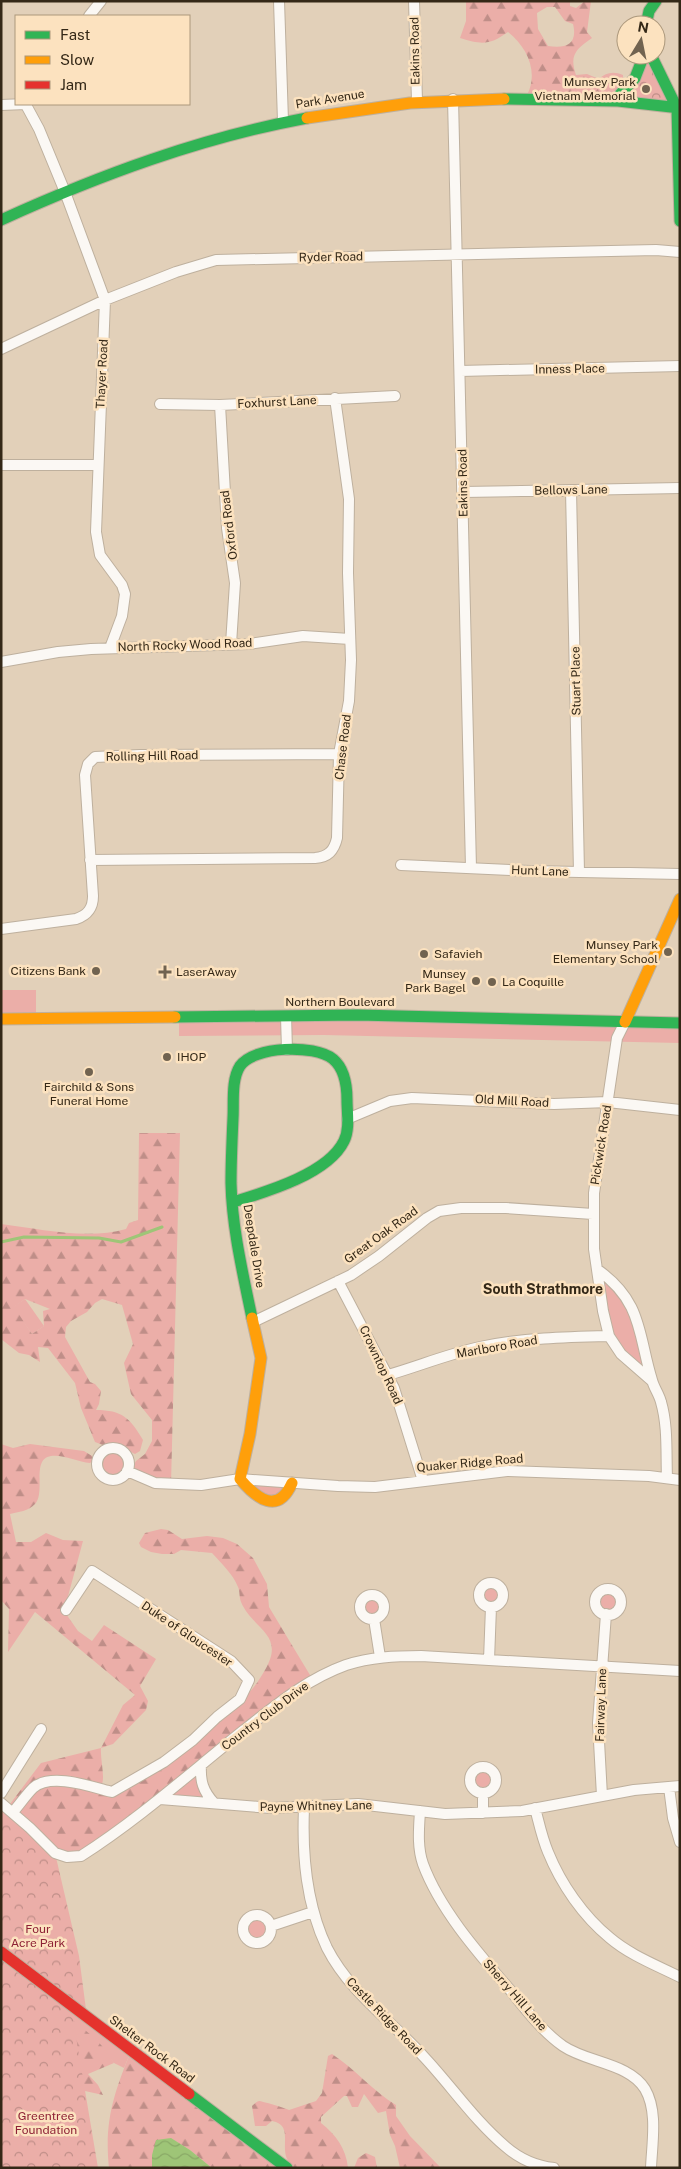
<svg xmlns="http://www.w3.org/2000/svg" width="681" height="2169" viewBox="0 0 681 2169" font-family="'Public Sans',sans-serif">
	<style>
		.grass { fill: #ebaea8 }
		.forest { fill: url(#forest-firs); fill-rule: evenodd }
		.park { fill: url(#park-crowns) }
		.water { fill: url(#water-waves) }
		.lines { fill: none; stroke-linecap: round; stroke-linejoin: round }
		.stream { stroke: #9ec577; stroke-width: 3 }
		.street-casing { stroke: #beb09e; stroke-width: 12 }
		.fast-casing { stroke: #beb09e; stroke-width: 13 }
		.slow-casing { stroke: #beb09e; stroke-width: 13 }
		.jam-casing { stroke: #beb09e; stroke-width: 13 }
		.street { stroke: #fbf8f4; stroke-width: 10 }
		.fast { stroke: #30b455; stroke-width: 11 }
		.slow { stroke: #ff9f0a; stroke-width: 11 }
		.jam { stroke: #e5322d; stroke-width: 11 }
		.poi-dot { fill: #716350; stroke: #fce2bf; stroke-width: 2 }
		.labels { text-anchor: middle; stroke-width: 5; stroke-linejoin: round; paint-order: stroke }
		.street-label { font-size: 12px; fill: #342817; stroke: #fce2bf }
		.poi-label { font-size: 12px; fill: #342817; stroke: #fce2bf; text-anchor: end }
		.park-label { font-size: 12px; fill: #8e2236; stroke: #fce2bf }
		.neighbourhood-label { font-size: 14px; font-weight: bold; fill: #342817; stroke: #fce2bf }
	</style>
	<defs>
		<pattern id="forest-firs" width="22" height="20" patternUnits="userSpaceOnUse" patternTransform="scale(1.25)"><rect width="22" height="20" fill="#ebaea8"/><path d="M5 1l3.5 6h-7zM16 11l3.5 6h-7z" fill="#bf8e88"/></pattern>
		<pattern id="park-crowns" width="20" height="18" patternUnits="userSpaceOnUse" patternTransform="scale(1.25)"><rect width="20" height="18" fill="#ebaea8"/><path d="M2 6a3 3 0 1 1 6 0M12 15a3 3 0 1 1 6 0" fill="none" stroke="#bf8e88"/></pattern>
		<pattern id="water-waves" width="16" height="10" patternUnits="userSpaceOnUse" patternTransform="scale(1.25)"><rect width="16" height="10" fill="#9ec577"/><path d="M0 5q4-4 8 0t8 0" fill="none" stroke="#89a966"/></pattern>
	</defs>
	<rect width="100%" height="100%" fill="#e2d0b9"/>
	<!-- grass -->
	<path class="grass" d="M 1,990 L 36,990 L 36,1018 L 1,1019 Z
		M 179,1017 L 680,1023 L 680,1043 L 324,1035 L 179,1036 Z
		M 598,1270 L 625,1295 L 652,1381 L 614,1345 Z
		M 25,1299 L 44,1326 L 32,1334 L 13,1307 Z
		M97 1464a16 16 0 1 1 32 0a16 16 0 1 1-32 0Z
		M 240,1479 L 292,1483 L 278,1501 Z
		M479 1595a12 12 0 1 1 24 0a12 12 0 1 1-24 0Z
		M595 1602a13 13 0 1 1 26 0a13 13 0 1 1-26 0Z
		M360 1607a12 12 0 1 1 24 0a12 12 0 1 1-24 0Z
		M 201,1765 L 214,1803 L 160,1799 Z
		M470 1779a13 13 0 1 1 26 0a13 13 0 1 1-26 0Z
		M243 1929a14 14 0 1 1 28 0a14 14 0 1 1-28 0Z
		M 1,1952 L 131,2051 L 124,2068 L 114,2063 L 101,2045 L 73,2022 Z"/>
	<!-- forest -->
	<path class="forest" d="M 466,1 L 570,1 L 570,6 L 576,8 L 585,1 L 591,1 L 587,32 L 592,38 C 576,49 569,55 576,75 L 587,74 L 599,79 C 606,72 614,71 623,75 L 623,82 L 608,103 L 527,95 C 539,72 527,47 508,32 C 490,45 482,45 460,38 L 466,21 ZM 547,7 L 555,7 L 565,21 L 573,24 C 578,44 566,49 548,46 L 538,29 L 537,13 Z
		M 139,1133 L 180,1133 L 171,1484 L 132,1468 L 136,1461 L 145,1454 L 152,1441 L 152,1420 L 131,1394 L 124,1363 L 133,1344 L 122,1305 L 102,1299 L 95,1303 L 87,1312 L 71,1321 L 66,1327 L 65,1337 L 90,1382 L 95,1384 L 101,1391 L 99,1404 L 96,1410 C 122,1410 130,1418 143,1440 L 140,1451 L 135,1454 L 125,1449 L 103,1445 L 95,1442 L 81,1408 L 75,1383 L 48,1348 L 38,1347 L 40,1362 L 29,1355 L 19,1353 L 1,1339 L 1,1224 C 41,1229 87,1240 126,1229 L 129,1223 L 138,1220 ZM 25,1299 L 50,1309 L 43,1311 L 44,1326 L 32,1334 L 14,1307 Z
		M 1,1444 L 13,1448 L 30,1444 L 84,1451 L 92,1456 L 94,1460 L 90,1463 C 78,1462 62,1454 51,1456 C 31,1459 46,1492 35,1504 C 29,1511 18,1512 10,1514 L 16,1542 L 31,1542 L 46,1533 L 63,1540 L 83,1541 L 64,1611 L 78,1631 L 92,1641 L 104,1625 L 156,1659 L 140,1686 L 148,1701 L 146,1710 L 113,1744 L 101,1748 C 100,1760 106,1779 101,1786 L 112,1792 L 164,1762 L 240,1699 C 252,1692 258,1682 265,1670 C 286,1634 253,1630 241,1602 C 239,1597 240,1591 238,1587 C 233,1574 221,1563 212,1553 L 181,1550 L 174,1554 L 162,1554 L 151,1552 L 141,1547 L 139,1543 L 145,1533 L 161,1529 L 168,1530 L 182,1539 L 207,1536 L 223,1538 L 237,1544 L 253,1558 L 267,1584 L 269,1607 L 313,1680 L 93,1849 L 67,1857 L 7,1808 L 41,1763 L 101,1748 L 123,1705 L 135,1695 L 35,1612 L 8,1652 L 9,1609 L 1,1600 Z
		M 32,1991 C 55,2008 102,2037 114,2063 L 88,2074 L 98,2085 L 103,2095 L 85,2091 L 74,2083 Z
		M 131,2051 L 287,2168 L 212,2168 L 190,2150 L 170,2138 L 152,2155 L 152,2168 L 109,2168 C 104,2121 114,2093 131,2051 Z
		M 332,2054 C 355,2069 373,2091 396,2105 L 396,2116 L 410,2136 L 441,2168 L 400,2168 L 395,2146 L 390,2135 L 386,2111 L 378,2113 L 364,2094 L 358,2107 L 352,2107 L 347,2096 L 344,2096 L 321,2117 L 321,2123 C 336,2135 346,2148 348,2168 L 295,2168 C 273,2154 298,2126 272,2121 L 266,2126 L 255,2126 L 252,2106 C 254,2104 256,2102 259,2101 C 262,2101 285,2108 289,2110 L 316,2101 L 322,2093 L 328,2056 Z
		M 366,2153 L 375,2157 L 377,2168 L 354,2168 L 358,2158 Z"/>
	<!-- park -->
	<path class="park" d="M 644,55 L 677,108 L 614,101 Z
		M 1,1803 L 55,1853 L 79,1956 L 87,2017 L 1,1952 Z
		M 1,1960 L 72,2013 L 98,2168 L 1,2168 Z"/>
	<!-- water -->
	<path class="water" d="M 171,2138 L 190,2150 L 212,2168 L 152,2168 L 152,2155 L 156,2140 Z"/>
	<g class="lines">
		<!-- stream -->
		<path class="stream" d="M 1,1242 L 24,1237 L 99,1238 L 121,1242 L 162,1227"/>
		<!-- street casing -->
		<g class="street-casing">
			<path id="street" d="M 279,1 L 283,121
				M 414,1 L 417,101
				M 89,16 L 101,1
				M 453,99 L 471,868
				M 1,105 L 26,104
				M 26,105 L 39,129 L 65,192 L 105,300 L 96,532 L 100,555 L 122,585 L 125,594 L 122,616 L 110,648
				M 1,349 L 105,300 L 176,272 L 216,260 L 656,250 L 680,252
				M 460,371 L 680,366
				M 160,404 L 220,405 L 395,396
				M 220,405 L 227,528 L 235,583 L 231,644
				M 1,465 L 98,465
				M 571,490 L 579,872
				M 463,492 L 680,488
				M 1,662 L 58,652 L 91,649 L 249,644 L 303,636 L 350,639
				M 90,860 L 315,858 C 328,857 334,851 337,838 L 339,754 L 349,701 L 351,660 L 348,573 L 349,499 L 335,398
				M 401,865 L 530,871 L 680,874
				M 1,929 L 76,919 C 88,915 93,908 93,896 L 85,775 L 88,764 L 95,757 L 140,755 L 339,754
				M 286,1016 L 287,1050
				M 625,1022 L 617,1038 L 594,1193 L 594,1249 L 603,1311 L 609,1336 L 621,1354 L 652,1381
				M 347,1119 L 390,1101 L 412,1098 L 554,1104 L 608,1102 L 680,1110
				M 598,1270 C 643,1302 638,1335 652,1380 C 654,1388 659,1394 661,1402 C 668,1426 666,1453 667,1478
				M 338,1281 L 394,1388 L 423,1481
				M 255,1321 L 351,1275 L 379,1256 L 427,1218 L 439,1211 L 461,1208 L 506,1208 L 593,1214
				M 388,1375 C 419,1366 448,1354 480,1347 C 522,1338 566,1337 609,1336
				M97 1464a16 16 0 1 1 32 0a16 16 0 1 1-32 0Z
				M 127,1471 L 155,1483 L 201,1485 L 240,1479 L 338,1486 L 375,1487 L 507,1471 L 649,1476 L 680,1480
				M479 1595a12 12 0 1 1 24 0a12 12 0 1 1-24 0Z
				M595 1602a13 13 0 1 1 26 0a13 13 0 1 1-26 0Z
				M360 1607a12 12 0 1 1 24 0a12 12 0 1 1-24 0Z
				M 374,1619 L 380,1657
				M 489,1660 L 491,1607
				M 201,1765 C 200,1781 203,1791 214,1803
				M470 1780a13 13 0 1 1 26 0a13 13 0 1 1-26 0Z
				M 669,1787 L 673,1818 L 680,1842
				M 1,1793 L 41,1729
				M 602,1796 L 598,1723 L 606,1614
				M 160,1799 L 271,1808 L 358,1804 L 445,1814 L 522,1811 L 634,1790 L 680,1786
				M 1,1803 L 30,1828 L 55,1853 L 67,1857 L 81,1856 C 139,1819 190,1773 244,1730 C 276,1705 307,1679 346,1665 C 371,1657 395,1656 421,1656 L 680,1671
				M 304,1808 C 302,1856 306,1904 327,1948 C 350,1993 392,2021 425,2058 C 452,2087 475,2121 506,2147 C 520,2159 536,2166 554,2168
				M 535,1808 C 539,1823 542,1838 548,1852 C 561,1884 583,1916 610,1938 C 630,1955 656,1965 680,1977
				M 420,1811 C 419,1828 417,1847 423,1864 C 440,1910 479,1954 511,1991 C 526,2010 543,2032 563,2046 C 588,2063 629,2063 645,2089 C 658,2111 652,2143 651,2168
				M 13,1812 C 20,1804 26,1795 33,1788 C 51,1772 92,1787 112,1792 L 164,1762 L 193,1740 L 217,1717 L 240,1699 L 249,1680 L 231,1661 L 92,1571 L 66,1610
				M 483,1813 L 483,1793
				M243 1929a14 14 0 1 1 28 0a14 14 0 1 1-28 0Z
				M 271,1926 L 313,1912"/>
		</g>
		<!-- fast casing -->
		<g class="fast-casing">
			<path id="fast" d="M 646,25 L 649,11 L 656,1
				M 651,55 L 677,108 L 680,221
				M 504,99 L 618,101 L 680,108
				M 614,101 L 635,78 L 644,55
				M 1,220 C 100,175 200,138 307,118
				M 175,1017 L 358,1015 L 680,1023
				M 233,1202 C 266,1192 328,1174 344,1141 C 350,1129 347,1113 347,1100 C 347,1085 345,1069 333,1059 C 314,1044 254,1046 240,1066 C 231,1080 234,1103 233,1118 C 232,1140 231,1162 231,1183 C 232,1228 243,1274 252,1318
				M 189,2094 L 287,2168"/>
		</g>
		<!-- slow casing -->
		<g class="slow-casing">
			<path id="slow" d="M 307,118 L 410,103 L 504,99
				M 1,1019 L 175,1017
				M 625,1022 L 680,899
				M 252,1318 L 261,1358 L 250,1434 L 240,1479 C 257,1499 278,1515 292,1483"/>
		</g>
		<!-- jam casing -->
		<g class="jam-casing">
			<path id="jam" d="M 1,1952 L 189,2094"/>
		</g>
		<!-- street -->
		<use href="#street" class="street"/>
		<!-- fast -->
		<use href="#fast" class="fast"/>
		<!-- slow -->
		<use href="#slow" class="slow"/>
		<!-- jam -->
		<use href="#jam" class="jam"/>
	</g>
	<!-- markers -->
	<g class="poi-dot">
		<circle cx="646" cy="89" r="5"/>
		<circle cx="668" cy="952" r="5"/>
		<circle cx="424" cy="954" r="5"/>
		<circle cx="96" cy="971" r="5"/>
		<path d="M162.5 964.5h5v5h5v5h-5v5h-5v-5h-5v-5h5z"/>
		<circle cx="476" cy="981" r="5"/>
		<circle cx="492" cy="982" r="5"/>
		<circle cx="167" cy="1057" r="5"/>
		<circle cx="89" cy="1072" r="5"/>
	</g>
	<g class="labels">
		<!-- street labels -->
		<g class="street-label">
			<text transform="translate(415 51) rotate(-91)" y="4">Eakins Road</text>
			<text transform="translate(330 99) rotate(-9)" y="4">Park Avenue</text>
			<text transform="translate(331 257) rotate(-1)" y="4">Ryder Road</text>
			<text transform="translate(570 369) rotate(-1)" y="4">Inness Place</text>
			<text transform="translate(102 374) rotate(-87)" y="4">Thayer Road</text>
			<text transform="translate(277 402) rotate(-3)" y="4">Foxhurst Lane</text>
			<text transform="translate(463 483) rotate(-91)" y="4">Eakins Road</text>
			<text transform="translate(571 490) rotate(-1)" y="4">Bellows Lane</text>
			<text transform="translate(229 525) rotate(-97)" y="4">Oxford Road</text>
			<text transform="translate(185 645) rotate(-2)" y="4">North Rocky Wood Road</text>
			<text transform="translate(576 681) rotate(-91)" y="4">Stuart Place</text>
			<text transform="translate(343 747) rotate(-83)" y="4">Chase Road</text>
			<text transform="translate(152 756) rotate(-1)" y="4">Rolling Hill Road</text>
			<text transform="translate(540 871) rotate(2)" y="4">Hunt Lane</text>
			<text x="340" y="1006">Northern Boulevard</text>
			<text transform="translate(512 1101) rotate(3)" y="4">Old Mill Road</text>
			<text transform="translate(601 1145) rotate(-81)" y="4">Pickwick Road</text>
			<text transform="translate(381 1235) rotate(-36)" y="4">Great Oak Road</text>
			<text transform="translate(254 1246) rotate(81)" y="4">Deepdale Drive</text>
			<text transform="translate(497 1347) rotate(-10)" y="4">Marlboro Road</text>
			<text transform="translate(381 1365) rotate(65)" y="4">Crowntop Road</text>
			<text transform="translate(470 1463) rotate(-5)" y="4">Quaker Ridge Road</text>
			<text transform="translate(187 1634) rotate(34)" y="4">Duke of Gloucester</text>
			<text transform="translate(601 1705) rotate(-88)" y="4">Fairway Lane</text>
			<text transform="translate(265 1716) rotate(-37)" y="4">Country Club Drive</text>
			<text transform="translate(316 1806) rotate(-1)" y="4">Payne Whitney Lane</text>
			<text transform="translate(515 1995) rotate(49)" y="4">Sherry Hill Lane</text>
			<text transform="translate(384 2016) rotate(46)" y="4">Castle Ridge Road</text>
			<text transform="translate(152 2049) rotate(37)" y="4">Shelter Rock Road</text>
		</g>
		<!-- poi labels -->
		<g class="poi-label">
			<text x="636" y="86">Munsey Park<tspan x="636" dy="14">Vietnam Memorial</tspan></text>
			<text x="658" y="949">Munsey Park<tspan x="658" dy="14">Elementary School</tspan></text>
			<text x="434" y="958" text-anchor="start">Safavieh</text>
			<text x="86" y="975">Citizens Bank</text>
			<text x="176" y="976" text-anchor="start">LaserAway</text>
			<text x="466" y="978">Munsey<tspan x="466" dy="14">Park Bagel</tspan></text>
			<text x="502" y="986" text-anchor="start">La Coquille</text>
			<text x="177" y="1061" text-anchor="start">IHOP</text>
			<text x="89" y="1091" text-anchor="middle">Fairchild &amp; Sons<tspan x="89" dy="14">Funeral Home</tspan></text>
		</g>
		<!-- park labels -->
		<g class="park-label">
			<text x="38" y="1933">Four<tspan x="38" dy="14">Acre Park</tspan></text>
			<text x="46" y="2120">Greentree<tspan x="46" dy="14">Foundation</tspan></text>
		</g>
		<!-- neighbourhood labels -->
		<g class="neighbourhood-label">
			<text x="543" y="1294">South Strathmore</text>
		</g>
	</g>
	<!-- border -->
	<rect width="681" height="2169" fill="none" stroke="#342817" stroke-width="5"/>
	<!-- legend -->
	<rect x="15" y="15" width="175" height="90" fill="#fce2bf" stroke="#ac987c"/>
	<rect x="25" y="31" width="25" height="8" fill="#30b455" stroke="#ac987c"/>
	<text x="60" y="40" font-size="15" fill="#342817">Fast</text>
	<rect x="25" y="56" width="25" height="8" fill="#ff9f0a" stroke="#ac987c"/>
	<text x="60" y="65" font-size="15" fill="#342817">Slow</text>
	<rect x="25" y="81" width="25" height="8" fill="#e5322d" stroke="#ac987c"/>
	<text x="60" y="90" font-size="15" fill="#342817">Jam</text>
	<!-- north arrow -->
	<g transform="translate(641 40) rotate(10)"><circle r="24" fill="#fce2bf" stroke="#ac987c"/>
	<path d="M0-4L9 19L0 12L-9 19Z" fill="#716350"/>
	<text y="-8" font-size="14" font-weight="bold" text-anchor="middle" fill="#342817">N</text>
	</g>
</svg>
